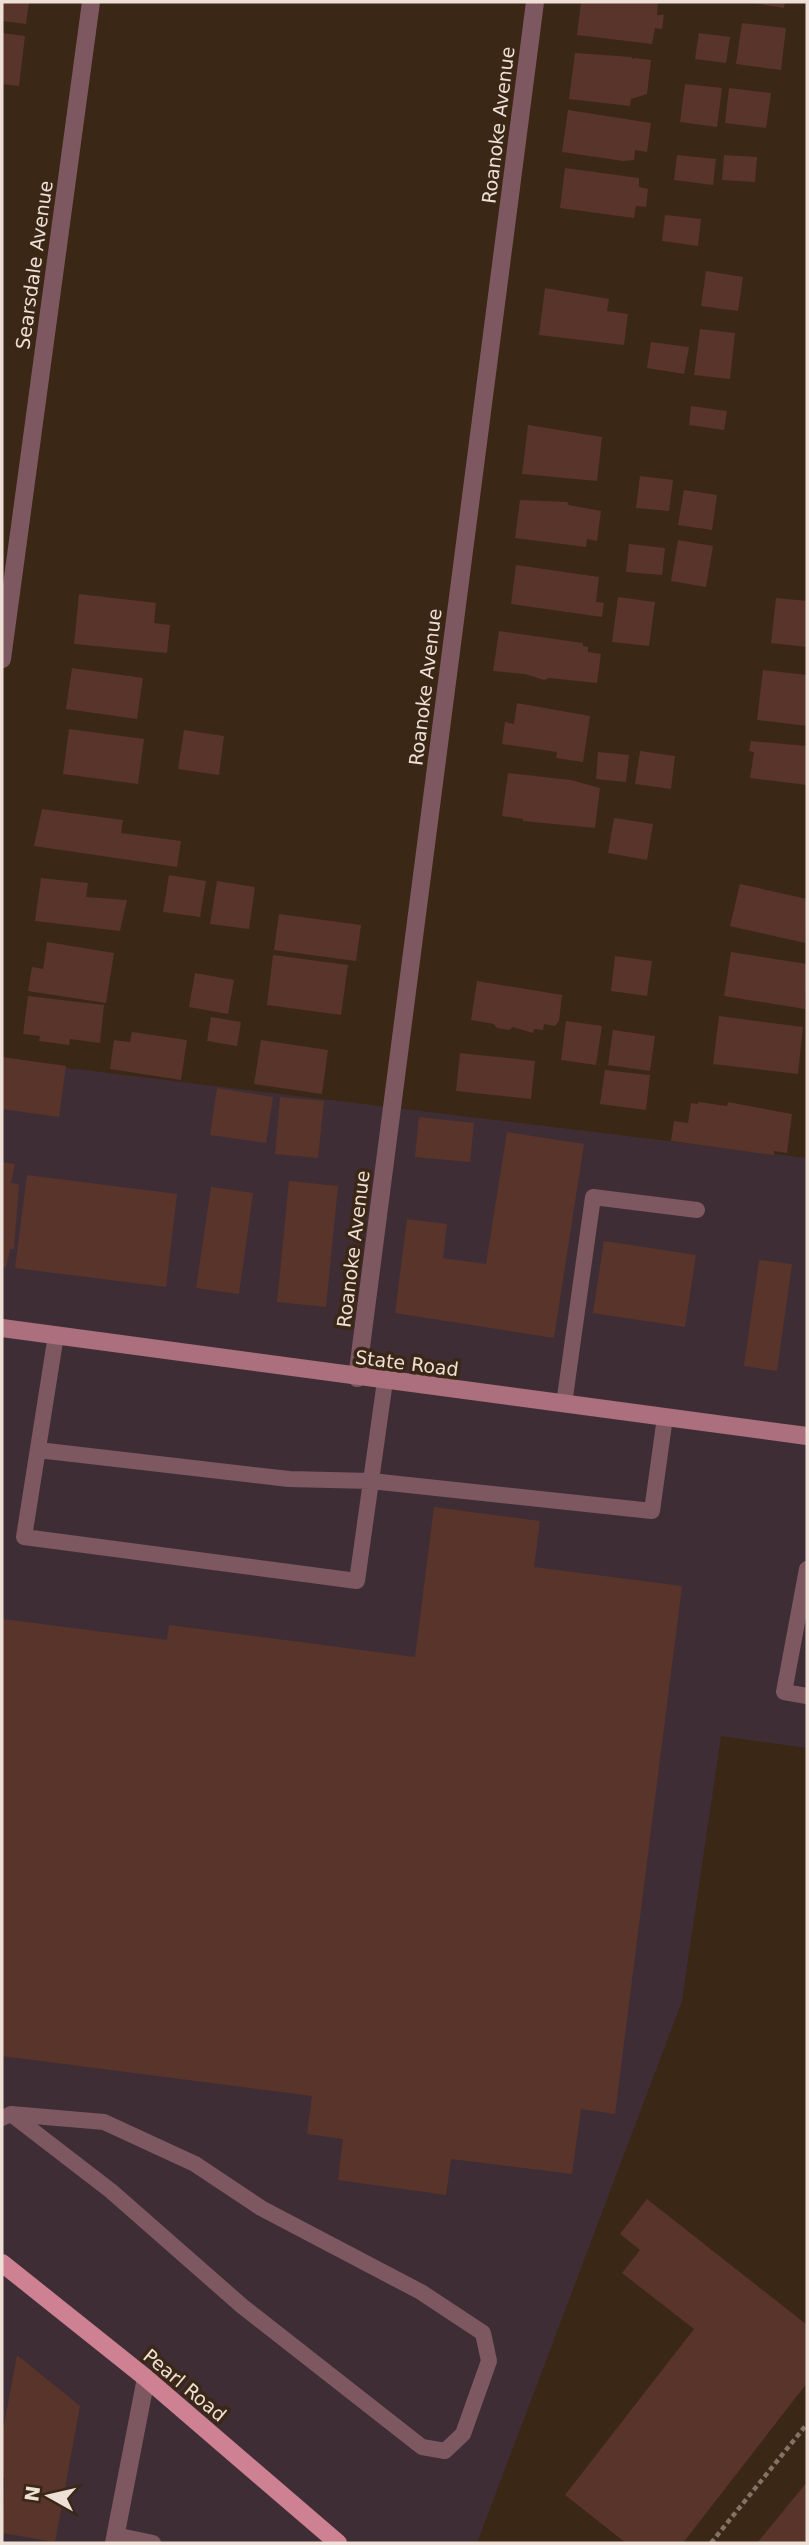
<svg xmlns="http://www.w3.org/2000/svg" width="809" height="2545" viewBox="0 0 809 2545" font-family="'DejaVu Sans',sans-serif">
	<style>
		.commercial { fill: #3f2d36 }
		.building { fill: #59342b }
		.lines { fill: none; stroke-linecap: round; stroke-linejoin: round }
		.path { stroke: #847365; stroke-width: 4.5; stroke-dasharray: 5 3.5; stroke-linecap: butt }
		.service { stroke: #7e5860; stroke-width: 16 }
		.minor { stroke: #7e5860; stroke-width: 18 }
		.secondary { stroke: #ab6f7d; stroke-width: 18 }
		.primary { stroke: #ce8193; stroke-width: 18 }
		.labels { text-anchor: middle; stroke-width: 7; stroke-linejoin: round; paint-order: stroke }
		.street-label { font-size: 19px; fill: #eee0d6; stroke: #3b2716 }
	</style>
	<rect width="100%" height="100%" fill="#3b2716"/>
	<!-- commercial -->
	<path class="commercial" d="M 2,1060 L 807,1158 L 807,1748 L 721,1736 L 682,2001 L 477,2543 L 2,2543 Z"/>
	<!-- building -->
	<path class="building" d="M 2,2 L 29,2 L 26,24 L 2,21 Z
		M 581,2 L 658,2 L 657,15 L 664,15 L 662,29 L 655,28 L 652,44 L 577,35 Z
		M 746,2 L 785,2 L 784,8 Z
		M 742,23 L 786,28 L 781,70 L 736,64 Z
		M 2,33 L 25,36 L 19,86 L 2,84 Z
		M 699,33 L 730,37 L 726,63 L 695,59 Z
		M 575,53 L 631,57 L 634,60 L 634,58 L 651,60 L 647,94 L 631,99 L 630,106 L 569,99 Z
		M 685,84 L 722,88 L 717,127 L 680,122 Z
		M 729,88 L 771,93 L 766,128 L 725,123 Z
		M 568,110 L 651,123 L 647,152 L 635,150 L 634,160 L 623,161 L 562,152 Z
		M 677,155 L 716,159 L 713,185 L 674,180 Z
		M 724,155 L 757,157 L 755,182 L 722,180 Z
		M 565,168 L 639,178 L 639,187 L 648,189 L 646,207 L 636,206 L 634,218 L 560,208 Z
		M 665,215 L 701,219 L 698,246 L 662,241 Z
		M 706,271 L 743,277 L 738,311 L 701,306 Z
		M 545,288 L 609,299 L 607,311 L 628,314 L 624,345 L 539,335 Z
		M 700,329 L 735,333 L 730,379 L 694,375 Z
		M 651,342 L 689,347 L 684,374 L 647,368 Z
		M 691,406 L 727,411 L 724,430 L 689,425 Z
		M 528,425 L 602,437 L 597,481 L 522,474 Z
		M 640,476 L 673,480 L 669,511 L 636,508 Z
		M 684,490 L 717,495 L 712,530 L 678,525 Z
		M 520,500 L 567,502 L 569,505 L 601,511 L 597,541 L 587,539 L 586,547 L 515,538 Z
		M 678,540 L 713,546 L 706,587 L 671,581 Z
		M 629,544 L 665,548 L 662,575 L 626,572 Z
		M 516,565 L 599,577 L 596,602 L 604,603 L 602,617 L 511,604 Z
		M 79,594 L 156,603 L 154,623 L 170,625 L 167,653 L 74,644 Z
		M 618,597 L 655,602 L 649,646 L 612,642 Z
		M 776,598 L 807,601 L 807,647 L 771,643 Z
		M 499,631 L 583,643 L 583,646 L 588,647 L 588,652 L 601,654 L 597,683 L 549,678 L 544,680 L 525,674 L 493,671 Z
		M 72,668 L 143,678 L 137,719 L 66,709 Z
		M 763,670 L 807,675 L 807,726 L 757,720 Z
		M 517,703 L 590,716 L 583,762 L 556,758 L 557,752 L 502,744 L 505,722 L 514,724 Z
		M 69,729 L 144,739 L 138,784 L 63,774 Z
		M 184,730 L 224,736 L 219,775 L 178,769 Z
		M 751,741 L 807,746 L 807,785 L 750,778 L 754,752 L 749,751 Z
		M 640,751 L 675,756 L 671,789 L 635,784 Z
		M 598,752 L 629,755 L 626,782 L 596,779 Z
		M 508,773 L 571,780 L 600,788 L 595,828 L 523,821 L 523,819 L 502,816 Z
		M 42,809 L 123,820 L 121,833 L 181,841 L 177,867 L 34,846 Z
		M 614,818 L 653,824 L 647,860 L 608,853 Z
		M 169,875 L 206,881 L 200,917 L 163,912 Z
		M 41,878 L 88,883 L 86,897 L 127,900 L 120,931 L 35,921 Z
		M 217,881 L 255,887 L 249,929 L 210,924 Z
		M 740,884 L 807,899 L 805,943 L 730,926 Z
		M 279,914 L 361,925 L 356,961 L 274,950 Z
		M 47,942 L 114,953 L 106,1003 L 28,991 L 32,967 L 43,969 Z
		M 731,952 L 807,964 L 805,1009 L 724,996 Z
		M 273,955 L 348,965 L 341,1015 L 267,1005 Z
		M 615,956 L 652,961 L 647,996 L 611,991 Z
		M 195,973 L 234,980 L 228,1014 L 189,1007 Z
		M 477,981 L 562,995 L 559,1021 L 555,1026 L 544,1024 L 543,1030 L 534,1029 L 533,1033 L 513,1027 L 509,1030 L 497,1028 L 494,1024 L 471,1020 Z
		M 28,996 L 104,1005 L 100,1043 L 70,1039 L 69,1045 L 39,1041 L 40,1036 L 23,1034 Z
		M 719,1016 L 803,1027 L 798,1074 L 713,1064 Z
		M 211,1017 L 241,1022 L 237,1046 L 207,1041 Z
		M 566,1021 L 602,1026 L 596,1065 L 561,1060 Z
		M 613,1030 L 655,1036 L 650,1071 L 608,1065 Z
		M 132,1032 L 187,1040 L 181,1080 L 110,1069 L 114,1040 L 130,1042 Z
		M 261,1040 L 328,1050 L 322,1094 L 254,1084 Z
		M 460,1053 L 535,1061 L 531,1099 L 456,1091 Z
		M 2,1057 L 66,1066 L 59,1117 L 2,1109 Z
		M 605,1070 L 650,1075 L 646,1110 L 600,1104 Z
		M 217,1088 L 273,1097 L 266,1143 L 210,1135 Z
		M 280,1097 L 324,1101 L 318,1158 L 275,1154 Z
		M 698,1102 L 727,1106 L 728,1102 L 792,1114 L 787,1153 L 774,1151 L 774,1155 L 671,1141 L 674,1121 L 688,1123 L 691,1103 L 698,1104 Z
		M 419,1117 L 474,1123 L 470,1162 L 415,1157 Z
		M 507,1132 L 584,1144 L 554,1338 L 395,1313 L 407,1219 L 447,1224 L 443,1258 L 486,1264 Z
		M 2,1162 L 15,1164 L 11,1183 L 19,1184 L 14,1249 L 10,1249 L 6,1267 L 2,1267 Z
		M 27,1175 L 177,1194 L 166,1287 L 15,1268 Z
		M 289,1181 L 338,1186 L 326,1307 L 277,1302 Z
		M 211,1187 L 253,1193 L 239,1294 L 196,1288 Z
		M 604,1241 L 696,1255 L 685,1327 L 593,1313 Z
		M 759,1260 L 792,1264 L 777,1371 L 744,1366 Z
		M 434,1507 L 540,1521 L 534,1567 L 682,1586 L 615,2114 L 581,2109 L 572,2174 L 451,2159 L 446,2195 L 338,2180 L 343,2139 L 307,2134 L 312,2096 L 2,2056 L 2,1619 L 167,1640 L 169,1625 L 415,1657 Z
		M 647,2199 L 807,2325 L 807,2383 L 683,2543 L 626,2543 L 565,2495 L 694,2329 L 622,2273 L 640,2250 L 620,2234 Z
		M 17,2355 L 80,2406 L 55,2542 L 2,2533 L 5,2478 L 2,2477 L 2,2436 Z
		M 807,2482 L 807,2543 L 757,2543 Z"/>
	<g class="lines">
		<!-- path -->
		<path class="path" d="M 711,2543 L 807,2424"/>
		<!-- service -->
		<path class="service" d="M 56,1335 L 24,1537 L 357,1581 L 371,1481 L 652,1511 L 665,1417
			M 564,1404 L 593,1197 L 697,1210
			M 38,1450 L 289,1479 L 371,1481 L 385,1381
			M 807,1569 L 784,1692 L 807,1696
			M 2,2118 L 11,2114 L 104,2122 L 195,2164 L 261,2208 L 421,2292 L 483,2333 L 489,2361 L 463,2434 L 445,2451 L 422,2447 L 242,2306 L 111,2191 L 11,2114
			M 115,2535 L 153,2543"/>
		<!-- minor -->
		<path class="minor" d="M 2,659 L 91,2
			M 357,1378 L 535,2
			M 114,2543 L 146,2378"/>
		<!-- secondary -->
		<path class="secondary" d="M 2,1328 L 807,1436"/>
		<!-- primary -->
		<path class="primary" d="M 2,2263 L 146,2378 L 338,2543"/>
	</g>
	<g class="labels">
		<!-- street labels -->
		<g class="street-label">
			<text transform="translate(498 125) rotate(-83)" y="7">Roanoke Avenue</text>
			<text transform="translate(34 265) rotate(-82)" y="7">Searsdale Avenue</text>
			<text transform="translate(425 687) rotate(-83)" y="7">Roanoke Avenue</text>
			<text transform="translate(353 1249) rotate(-83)" y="7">Roanoke Avenue</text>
			<text transform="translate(407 1363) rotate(7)" y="7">State Road</text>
			<text transform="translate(185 2385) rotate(40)" y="7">Pearl Road</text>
		</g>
	</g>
	<!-- border -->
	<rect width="809" height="2545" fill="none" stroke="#eee0d6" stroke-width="7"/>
	<!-- north arrow -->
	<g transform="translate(49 2496) rotate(278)" stroke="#3b2716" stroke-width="5" paint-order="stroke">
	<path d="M0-5L12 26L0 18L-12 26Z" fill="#eee0d6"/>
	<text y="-10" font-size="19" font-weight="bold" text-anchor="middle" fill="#eee0d6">N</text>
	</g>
</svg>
